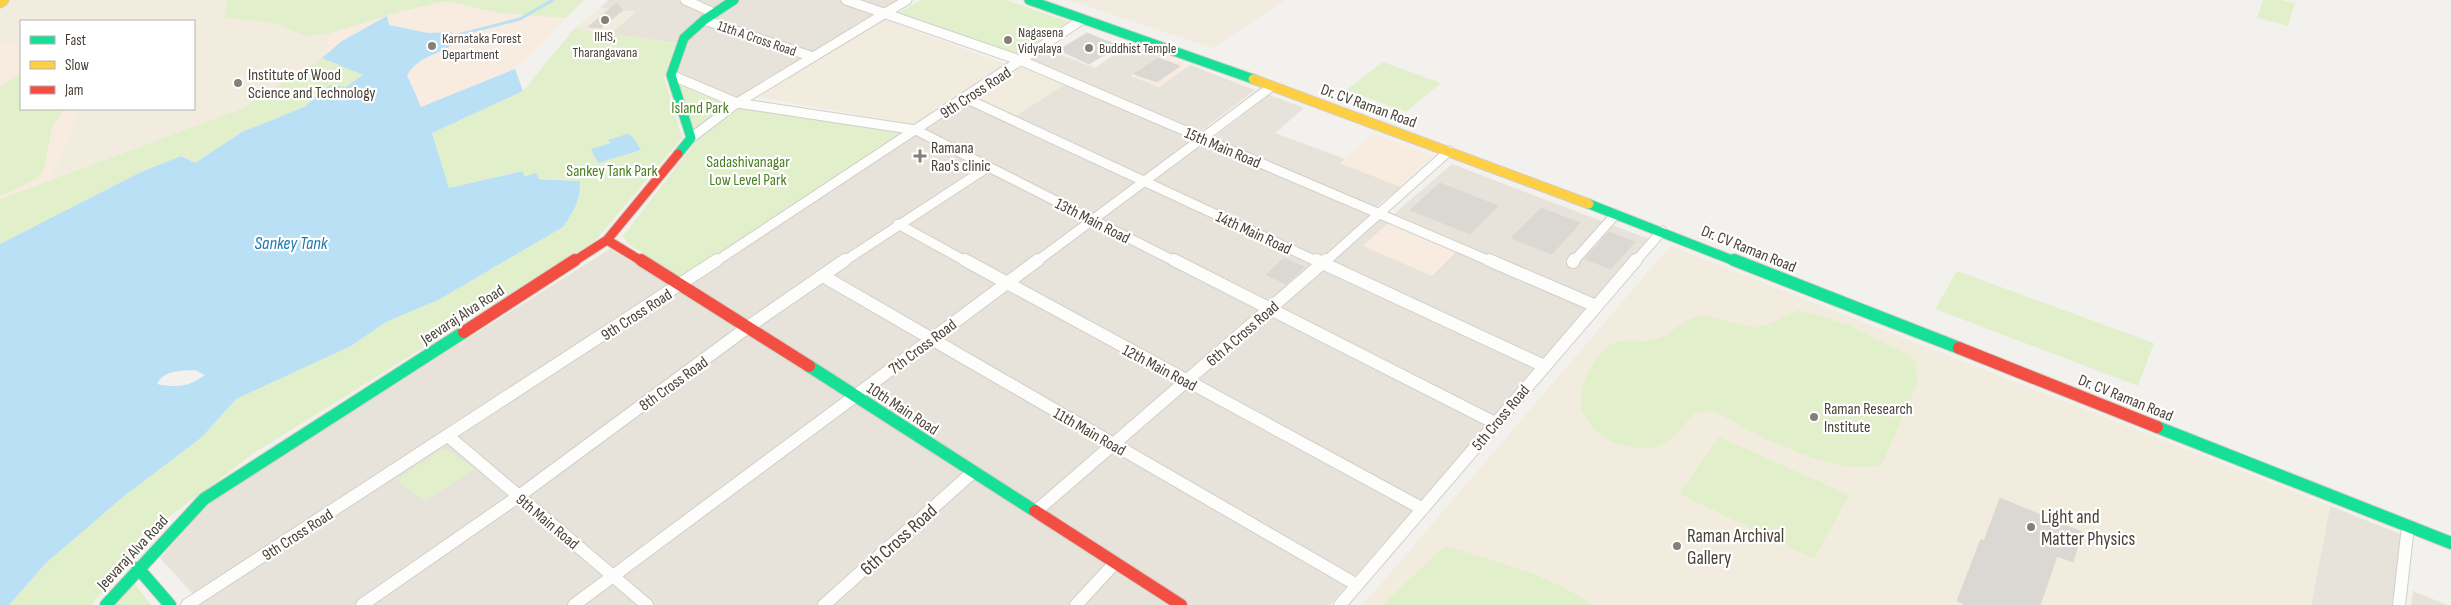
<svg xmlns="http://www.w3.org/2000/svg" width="2451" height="605" viewBox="0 0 2451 605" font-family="'Sofia Sans Condensed',sans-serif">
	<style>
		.residential { fill: #e8e3da }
		.commercial { fill: #f7ecdf }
		.education { fill: #f2ecde }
		.green { fill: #e2efcb }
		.water { fill: #bae0f5; fill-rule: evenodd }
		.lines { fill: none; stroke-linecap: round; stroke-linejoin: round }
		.stream { stroke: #bae0f5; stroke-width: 3 }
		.building { fill: #dbd8d3; stroke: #dcd8d2 }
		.street-far1-casing { stroke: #d1cfca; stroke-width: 11 }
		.street-casing { stroke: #d1cfca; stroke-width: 14 }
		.fast-far1-casing { stroke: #d3cec3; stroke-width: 11 }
		.fast-casing { stroke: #d3cec3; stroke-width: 14 }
		.slow-casing { stroke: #d3cec3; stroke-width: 11 }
		.jam-far1-casing { stroke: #d3cec3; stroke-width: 11 }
		.jam-casing { stroke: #d3cec3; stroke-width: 14 }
		.street-far1 { stroke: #fdfdfc; stroke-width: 9 }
		.street { stroke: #fdfdfc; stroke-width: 12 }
		.fast-far1 { stroke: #16e098; stroke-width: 9 }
		.fast { stroke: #16e098; stroke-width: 12 }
		.slow { stroke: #ffcf43; stroke-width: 9 }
		.jam-far1 { stroke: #f24e42; stroke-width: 9 }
		.jam { stroke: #f24e42; stroke-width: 12 }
		.poi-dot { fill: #867f77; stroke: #fff; stroke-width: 2 }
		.labels { text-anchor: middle; stroke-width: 4.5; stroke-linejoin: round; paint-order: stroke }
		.far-poi-label { font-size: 14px; fill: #4b4237; stroke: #fff; text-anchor: start }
		.far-street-label { font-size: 14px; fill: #4b4237; stroke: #fff }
		.poi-label { font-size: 16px; fill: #4b4237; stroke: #fff; text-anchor: start }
		.street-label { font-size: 16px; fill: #4b4237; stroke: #fff }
		.park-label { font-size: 16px; fill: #497f21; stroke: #fff }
		.water-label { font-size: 18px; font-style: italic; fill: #207bb3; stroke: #fff }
		.near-poi-label { font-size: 19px; fill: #4b4237; stroke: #fff; text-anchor: start }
		.near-street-label { font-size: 19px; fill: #4b4237; stroke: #fff }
	</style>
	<rect width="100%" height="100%" fill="#f3f1ed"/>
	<!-- residential -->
	<path class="residential" d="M 608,0 L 906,0 L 737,100 L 676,74 L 685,44 L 610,34 L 635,12 L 600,8 Z
		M 1130,44 L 1161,55 L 1131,76 L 1159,87 L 1190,65 L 1255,90 L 1197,134 L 1028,61 L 1044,48 L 1095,68 Z
		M 1067,83 L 1192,137 L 1186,142 L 1200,148 L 1269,95 L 1304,108 L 1275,133 L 1345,159 L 1340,163 L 1401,187 L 1370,212 L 1390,222 L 1363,246 L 1458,250 L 1588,308 L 1330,605 L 1189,605 L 691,283 L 970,97 Z
		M 1452,164 L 1649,239 L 1594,300 L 1394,214 Z
		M 610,249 L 671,285 L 194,595 L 160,558 L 211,500 Z
		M 680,290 L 1168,605 L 195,605 Z
		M 2330,506 L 2403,535 L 2394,605 L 2311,605 Z
		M 2413,591 L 2447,605 L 2411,605 Z"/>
	<!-- commercial -->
	<path class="commercial" d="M 408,0 L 584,0 L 515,69 L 421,108 L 407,75 L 415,64 L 364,75 L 322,58 L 331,33 Z
		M 0,43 L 21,44 L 21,109 L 80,109 L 51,180 L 0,199 Z
		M 1161,55 L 1190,65 L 1159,87 L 1131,76 Z
		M 1374,134 L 1433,156 L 1401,187 L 1340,163 Z
		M 1390,222 L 1458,250 L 1432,276 L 1363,246 Z"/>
	<!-- education -->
	<path class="education" d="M 10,0 L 408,0 L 331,33 L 322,58 L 241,109 L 51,180 L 80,109 L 194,109 L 194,21 L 21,21 L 21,44 L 0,43 L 0,7 Z
		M 1069,0 L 1285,0 L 1213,48 Z
		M 600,8 L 636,12 L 610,34 L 574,29 Z
		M 883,19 L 1005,64 L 916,125 L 754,96 Z
		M 1021,65 L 1067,83 L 1016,116 L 970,97 Z
		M 1670,246 L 2330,506 L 2311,605 L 1363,605 Z"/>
	<!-- green -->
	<path class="green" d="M 227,0 L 584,0 L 565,18 L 500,13 L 445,1 L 399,12 L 331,33 L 307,36 L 273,23 L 225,17 Z
		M 921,0 L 1006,0 L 1072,23 L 1018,57 L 898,13 Z
		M 2263,0 L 2282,0 L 2295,3 L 2288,26 L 2257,18 Z
		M 574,29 L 676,43 L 664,77 L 682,138 L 595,241 L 257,451 L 170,516 L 91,605 L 9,605 L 46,563 L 123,497 L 202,437 L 236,399 L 351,346 L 386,322 L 438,300 L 563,227 C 573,213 582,199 580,181 L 523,177 L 522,171 L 449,188 L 432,133 L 523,91 Z
		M 322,58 L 364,75 L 346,87 L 330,85 L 304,107 L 242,132 L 195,163 L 181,156 L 139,173 L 0,244 L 0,199 L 241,109 Z
		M 1383,62 L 1441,83 L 1406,112 L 1346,90 Z
		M 21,72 L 21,109 L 64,109 L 52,128 L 44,168 L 37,179 L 0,196 L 0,87 Z
		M 671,75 L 737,103 L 691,138 Z
		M 739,109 L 907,132 L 683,279 L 627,243 L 623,236 L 698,139 Z
		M 1957,271 L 2154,343 L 2138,386 L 1935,309 Z
		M 1798,310 L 1849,325 L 1911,356 L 1915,361 L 1918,382 L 1882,464 C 1854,476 1795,452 1768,440 C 1754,434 1722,413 1710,411 C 1705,411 1699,413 1694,413 C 1671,441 1661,455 1622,445 C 1603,440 1592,430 1583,413 C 1574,395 1594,352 1612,344 C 1625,337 1639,343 1653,340 C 1671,337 1683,316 1704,316 C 1719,316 1745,330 1759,327 C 1772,324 1786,315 1798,310 Z
		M 1719,437 L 1849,495 L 1814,559 L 1680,494 Z
		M 445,448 L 475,469 L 425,501 L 396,480 Z
		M 1445,546 C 1497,562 1548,574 1593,605 L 1382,605 Z
		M 134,583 L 151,605 L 114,605 Z"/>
	<!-- water -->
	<path class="water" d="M 387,16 L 389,25 L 428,33 L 451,32 L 459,39 C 441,57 422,52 407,75 L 421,107 L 515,69 L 523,91 L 432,133 L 449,188 L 523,171 L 524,177 L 536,173 L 539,179 L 580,181 C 581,199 574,212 563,227 L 438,300 L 386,322 L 351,346 L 236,399 L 202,437 L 123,497 L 46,563 L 9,605 L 0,605 L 0,244 L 139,173 L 181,156 L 195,163 L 242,132 L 304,107 L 330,85 L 346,87 L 363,75 L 322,58 L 342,41 ZM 195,370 L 205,375 C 189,387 176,388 157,384 C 164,370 180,371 195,370 Z
		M 627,134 L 633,137 L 641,150 L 598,163 L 591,149 L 611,143 L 608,140 Z"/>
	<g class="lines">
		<!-- stream -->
		<path class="stream" d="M 450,37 L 520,19 L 553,0"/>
	</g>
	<!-- building -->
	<path class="building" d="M 617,3 L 623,10 L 601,28 L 588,27 Z
		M 1087,33 L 1119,46 L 1089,64 L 1059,50 Z
		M 1158,58 L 1180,66 L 1157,82 L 1134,74 Z
		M 1440,183 L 1478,198 L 1498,206 L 1470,234 L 1410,210 Z
		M 1541,208 L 1580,223 L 1552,254 L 1511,238 Z
		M 1609,232 L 1635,242 L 1611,269 L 1585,259 Z
		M 1284,258 L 1304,267 L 1286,284 L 1266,275 Z
		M 2000,498 L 2082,532 L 2073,562 L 2057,556 L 2040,605 L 1966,605 L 1957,601 L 1981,539 L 1984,541 Z"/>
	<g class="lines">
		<!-- street-far1 casing -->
		<g class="street-far1-casing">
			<path id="street-far1" d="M 685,0 L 714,13
				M 846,0 L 1022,61 L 1492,262
				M 813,57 L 907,0
				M 671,75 L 737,103 L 916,130 L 1176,262
				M 965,98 L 1318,262
				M 691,138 L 737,103 L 813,57 L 704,20
				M 898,224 L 967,262
				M 715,262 L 1083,19
				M 843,262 L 988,167
				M 1036,262 L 1271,87
				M 1325,262 L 1449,151
				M 1573,262 L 1616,214
				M 1635,262 L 1662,231"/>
		</g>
		<!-- street casing -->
		<g class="street-casing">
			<path id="street" d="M 965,260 L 1423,509
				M 1174,260 L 1495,423
				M 1316,260 L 1544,366
				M 1489,260 L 1596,306
				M 1573,262 L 1574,260
				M 823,276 L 1357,585
				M 448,436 L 647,605
				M 1035,512 L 1326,260
				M 187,605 L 717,260
				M 362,605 L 519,496 L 748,327 L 845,260
				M 574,605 L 1038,260
				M 824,605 L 973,472
				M 1076,605 L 1115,563
				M 1340,605 L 1636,260
				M 2399,605 L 2408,526"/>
		</g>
		<!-- fast-far1 casing -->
		<g class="fast-far1-casing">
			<path id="fast-far1" d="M 1029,0 L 1253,79
				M 678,154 L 691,138 L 671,75 L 684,38 L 704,20 L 734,0
				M 1589,204 L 1737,262"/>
		</g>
		<!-- fast casing -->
		<g class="fast-casing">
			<path id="fast" d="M 1734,260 L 1959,348
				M 809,366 L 1035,511
				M 2157,427 L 2451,543
				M 138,568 L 170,605
				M 106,605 L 204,499 L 464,332"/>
		</g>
		<!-- slow casing -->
		<g class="slow-casing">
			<path id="slow" d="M 0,3 L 4,0
				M 1253,79 L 1589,204"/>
		</g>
		<!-- jam-far1 casing -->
		<g class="jam-far1-casing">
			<path id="jam-far1" d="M 607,240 L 643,262
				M 573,262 L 607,240 L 678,154"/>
		</g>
		<!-- jam casing -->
		<g class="jam-casing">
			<path id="jam" d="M 641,260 L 809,366
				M 464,332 L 575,260
				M 1959,348 L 2157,427
				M 1035,511 L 1181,605"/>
		</g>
		<!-- street-far1 -->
		<use href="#street-far1" class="street-far1"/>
		<!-- street -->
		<use href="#street" class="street"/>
		<!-- fast-far1 -->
		<use href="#fast-far1" class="fast-far1"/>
		<!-- fast -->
		<use href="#fast" class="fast"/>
		<!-- slow -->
		<use href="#slow" class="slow"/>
		<!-- jam-far1 -->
		<use href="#jam-far1" class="jam-far1"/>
		<!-- jam -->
		<use href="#jam" class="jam"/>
	</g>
	<!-- markers -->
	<g class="poi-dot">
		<circle cx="605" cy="20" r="5"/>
		<circle cx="1008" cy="40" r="5"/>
		<circle cx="432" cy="46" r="5"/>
		<circle cx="1089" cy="48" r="5"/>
		<circle cx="238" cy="83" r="5"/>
		<path d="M917.5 148.5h5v5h5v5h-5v5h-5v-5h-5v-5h5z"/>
		<circle cx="1814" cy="417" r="5"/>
		<circle cx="2031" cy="527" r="5"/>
		<circle cx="1677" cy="546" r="5"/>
	</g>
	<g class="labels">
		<!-- far-poi labels -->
		<g class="far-poi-label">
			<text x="1018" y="37">Nagasena<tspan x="1018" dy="16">Vidyalaya</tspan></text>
			<text x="605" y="41" text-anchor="middle">IIHS,<tspan x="605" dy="16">Tharangavana</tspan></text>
			<text x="442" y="43">Karnataka Forest<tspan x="442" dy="16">Department</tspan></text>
			<text x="1099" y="53">Buddhist Temple</text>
		</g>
		<!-- far-street labels -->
		<g class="far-street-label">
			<text transform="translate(757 38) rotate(19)" y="5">11th A Cross Road</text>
		</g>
		<!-- poi labels -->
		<g class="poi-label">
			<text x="248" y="80">Institute of Wood<tspan x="248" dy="18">Science and Technology</tspan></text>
			<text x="931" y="153">Ramana<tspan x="931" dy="18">Rao's clinic</tspan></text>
			<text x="1824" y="414">Raman Research<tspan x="1824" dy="18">Institute</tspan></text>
		</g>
		<!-- street labels -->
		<g class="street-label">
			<text transform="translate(975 92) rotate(-33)" y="6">9th Cross Road</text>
			<text transform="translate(1369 105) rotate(20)" y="6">Dr. CV Raman Road</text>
			<text transform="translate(1223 147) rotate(23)" y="6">15th Main Road</text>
			<text transform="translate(1093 220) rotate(27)" y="6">13th Main Road</text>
			<text transform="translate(1254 232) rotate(25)" y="6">14th Main Road</text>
			<text transform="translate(1749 248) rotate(22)" y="6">Dr. CV Raman Road</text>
			<text transform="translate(462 314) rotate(-33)" y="6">Jeevaraj Alva Road</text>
			<text transform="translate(636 314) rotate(-33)" y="6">9th Cross Road</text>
			<text transform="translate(1242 333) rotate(-41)" y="6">6th A Cross Road</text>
			<text transform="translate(922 346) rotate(-37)" y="6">7th Cross Road</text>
			<text transform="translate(1160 367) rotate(28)" y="6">12th Main Road</text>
			<text transform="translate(673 383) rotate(-36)" y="6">8th Cross Road</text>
			<text transform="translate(2126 397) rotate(22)" y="6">Dr. CV Raman Road</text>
			<text transform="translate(903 408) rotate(33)" y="6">10th Main Road</text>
			<text transform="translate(1500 417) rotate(-50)" y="6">5th Cross Road</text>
			<text transform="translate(1090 431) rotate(30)" y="6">11th Main Road</text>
			<text transform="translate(548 521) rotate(40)" y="6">9th Main Road</text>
			<text transform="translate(297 534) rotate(-33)" y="6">9th Cross Road</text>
			<text transform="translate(132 552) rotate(-47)" y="6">Jeevaraj Alva Road</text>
		</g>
		<!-- park labels -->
		<g class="park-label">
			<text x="700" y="113">Island Park</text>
			<text x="748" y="167">Sadashivanagar<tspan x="748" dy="18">Low Level Park</tspan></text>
			<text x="612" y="176">Sankey Tank Park</text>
		</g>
		<!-- water labels -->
		<g class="water-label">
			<text x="291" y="249">Sankey Tank</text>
		</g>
		<!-- near-poi labels -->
		<g class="near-poi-label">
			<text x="2041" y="523">Light and<tspan x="2041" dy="22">Matter Physics</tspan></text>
			<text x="1687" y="542">Raman Archival<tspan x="1687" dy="22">Gallery</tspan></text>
		</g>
		<!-- near-street labels -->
		<g class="near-street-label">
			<text transform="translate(898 539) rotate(-42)" y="7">6th Cross Road</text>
		</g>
	</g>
	<!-- legend -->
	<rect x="20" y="20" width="175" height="90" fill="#ffffff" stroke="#b7b3af"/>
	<rect x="30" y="36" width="25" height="8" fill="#16e098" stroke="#b7b3af"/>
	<text x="65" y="45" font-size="15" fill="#4b4237">Fast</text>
	<rect x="30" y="61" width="25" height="8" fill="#ffcf43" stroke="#b7b3af"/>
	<text x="65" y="70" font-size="15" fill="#4b4237">Slow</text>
	<rect x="30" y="86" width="25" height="8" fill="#f24e42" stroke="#b7b3af"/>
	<text x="65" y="95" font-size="15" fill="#4b4237">Jam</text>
</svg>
